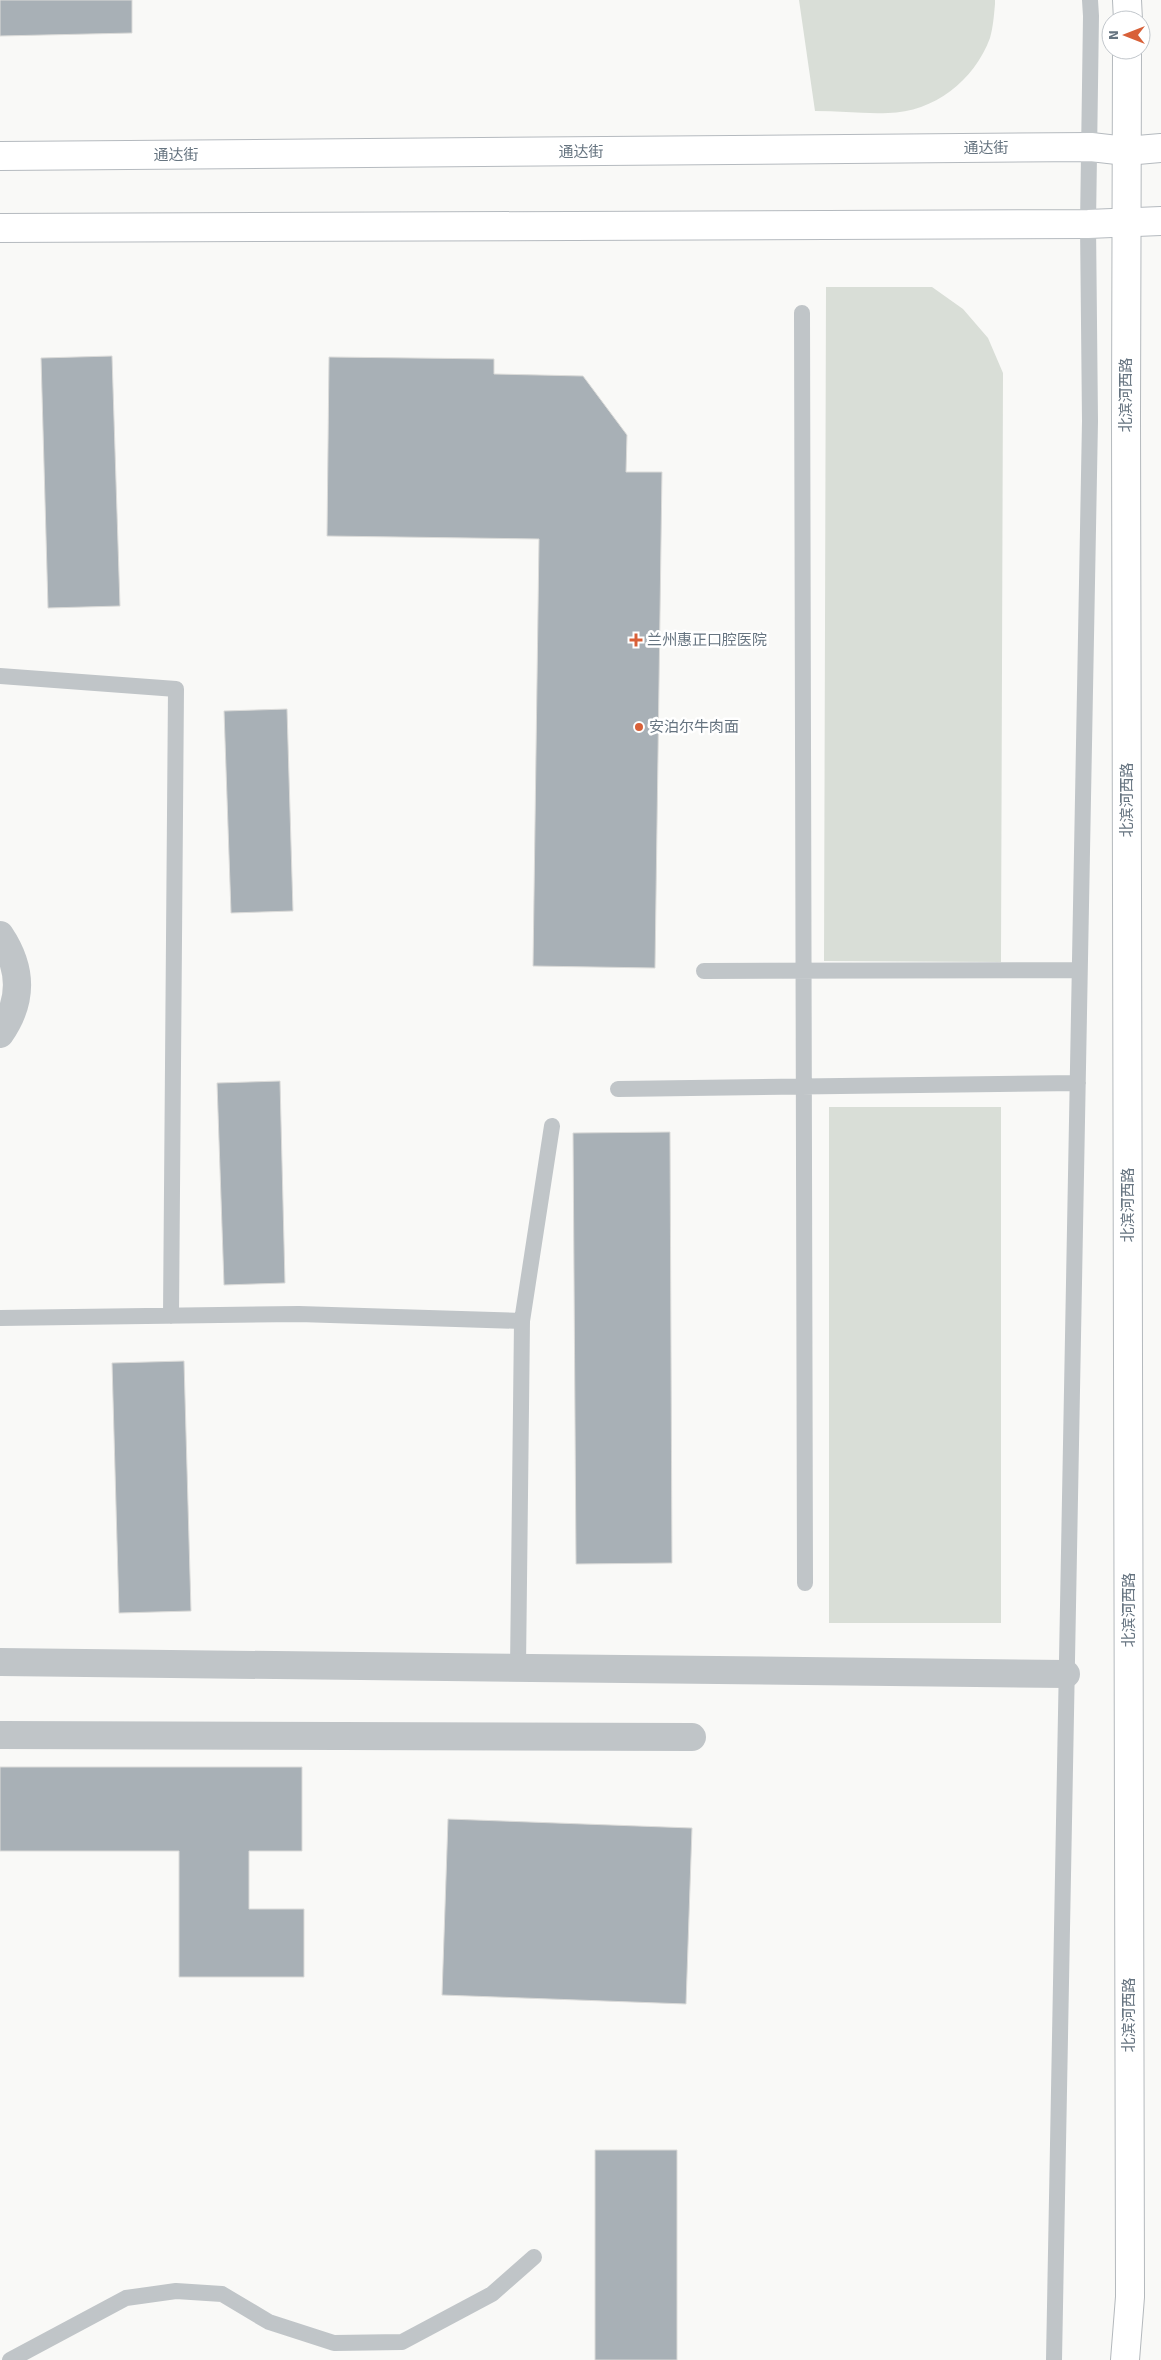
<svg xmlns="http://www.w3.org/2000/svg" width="1161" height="2360" viewBox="0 0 1161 2360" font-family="Signika,'Noto Sans SC',sans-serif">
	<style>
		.green { fill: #d9ded7 }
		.building { fill: #a8b0b6; stroke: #dbdbd9 }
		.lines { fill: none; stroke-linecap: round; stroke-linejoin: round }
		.secondary-casing { stroke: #b5babf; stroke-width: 30 }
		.primary-casing { stroke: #b4b9bd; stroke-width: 30 }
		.lane { stroke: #c0c5c8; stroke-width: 16 }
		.street { stroke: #c0c5c8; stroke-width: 28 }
		.secondary { stroke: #fff; stroke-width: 28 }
		.primary { stroke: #fff; stroke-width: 28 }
		.poi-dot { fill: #d86038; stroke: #fff; stroke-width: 2 }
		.labels { text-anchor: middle; stroke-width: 5; stroke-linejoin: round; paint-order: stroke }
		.street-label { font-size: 15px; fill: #667480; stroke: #fff }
		.poi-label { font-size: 15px; fill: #667480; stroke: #fff; text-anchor: start }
	</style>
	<rect width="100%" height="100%" fill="#f9f9f7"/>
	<!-- green -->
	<path class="green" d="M 799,0 L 995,0 L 995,4 C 994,15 993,28 990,38 C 974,81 934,112 888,113 C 864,114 839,111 815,111 Z
		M 826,287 L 932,287 L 963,309 L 988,338 L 1003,373 L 1001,962 L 824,961 Z
		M 829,1107 L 1001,1107 L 1001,1623 L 829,1623 Z"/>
	<!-- building -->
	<path class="building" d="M 0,0 L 132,0 L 132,33 L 0,36 Z
		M 112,356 L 120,606 L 48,608 L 41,358 Z
		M 329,357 L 494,359 L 494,374 L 583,376 L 627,435 L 626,472 L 662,472 L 655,968 L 533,966 L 539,539 L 327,536 Z
		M 287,709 L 293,911 L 231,913 L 224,711 Z
		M 280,1081 L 285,1283 L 224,1285 L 217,1083 Z
		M 670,1132 L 672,1563 L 576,1564 L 573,1133 Z
		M 184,1361 L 191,1611 L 119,1613 L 112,1363 Z
		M 0,1767 L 302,1767 L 302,1851 L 249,1851 L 249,1909 L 304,1909 L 304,1977 L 179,1977 L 179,1851 L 0,1851 Z
		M 448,1819 L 692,1828 L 686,2004 L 442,1995 Z
		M 595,2150 L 677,2150 L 677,2360 L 595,2360 Z"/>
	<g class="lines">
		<!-- secondary casing -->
		<g class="secondary-casing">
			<path id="secondary" d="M 0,156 L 1091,147 L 1126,151 L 1161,148
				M 0,228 L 1088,224 L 1161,221"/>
		</g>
		<!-- primary casing -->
		<g class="primary-casing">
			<path id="primary" d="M 1127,0 L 1128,20
				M 1125,2360 L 1130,2297 L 1126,419 L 1127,50"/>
		</g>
		<!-- lane -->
		<path class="lane" d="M 802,313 L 805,1583
			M 0,676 L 176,689 L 171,1316
			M 704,971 L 1079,970
			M 618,1089 L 1078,1083
			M 0,1318 L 299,1314 L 522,1321 L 552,1126
			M 518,1668 L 522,1321
			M 10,2360 L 126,2298 L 176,2291 L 222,2294 L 269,2322 L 334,2343 L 402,2342 L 492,2294 L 534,2257
			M 1054,2360 L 1090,421 L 1088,224 L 1091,16 L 1090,0"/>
		<!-- street -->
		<path class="street" d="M 0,935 C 22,968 23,1001 0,1034
			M 0,1662 L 1066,1674
			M 0,1735 L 692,1737"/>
		<!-- secondary -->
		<use href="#secondary" class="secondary"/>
		<!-- primary -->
		<use href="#primary" class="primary"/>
	</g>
	<!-- markers -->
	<g class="poi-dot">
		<path d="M633.5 632.5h5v5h5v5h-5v5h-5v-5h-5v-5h5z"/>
		<circle cx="639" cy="727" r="5"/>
	</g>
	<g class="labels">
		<!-- street labels -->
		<g class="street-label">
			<text x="986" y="153">通达街</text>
			<text x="581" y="157">通达街</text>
			<text x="176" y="160">通达街</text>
			<text transform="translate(1126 395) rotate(-90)" y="5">北滨河西路</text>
			<text transform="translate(1127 800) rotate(-90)" y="5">北滨河西路</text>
			<text transform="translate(1128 1205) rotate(-90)" y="5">北滨河西路</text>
			<text transform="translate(1129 1610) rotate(-90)" y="5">北滨河西路</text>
			<text transform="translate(1129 2015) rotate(-90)" y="5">北滨河西路</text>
		</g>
		<!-- poi labels -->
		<g class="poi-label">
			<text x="647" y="645">兰州惠正口腔医院</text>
			<text x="649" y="732">安泊尔牛肉面</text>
		</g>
	</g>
	<!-- north arrow -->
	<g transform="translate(1126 35) rotate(270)"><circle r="24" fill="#ffffff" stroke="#c2c7cc"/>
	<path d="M0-4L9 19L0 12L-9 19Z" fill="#d86038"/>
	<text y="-8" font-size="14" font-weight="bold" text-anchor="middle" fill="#667480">N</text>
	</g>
</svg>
